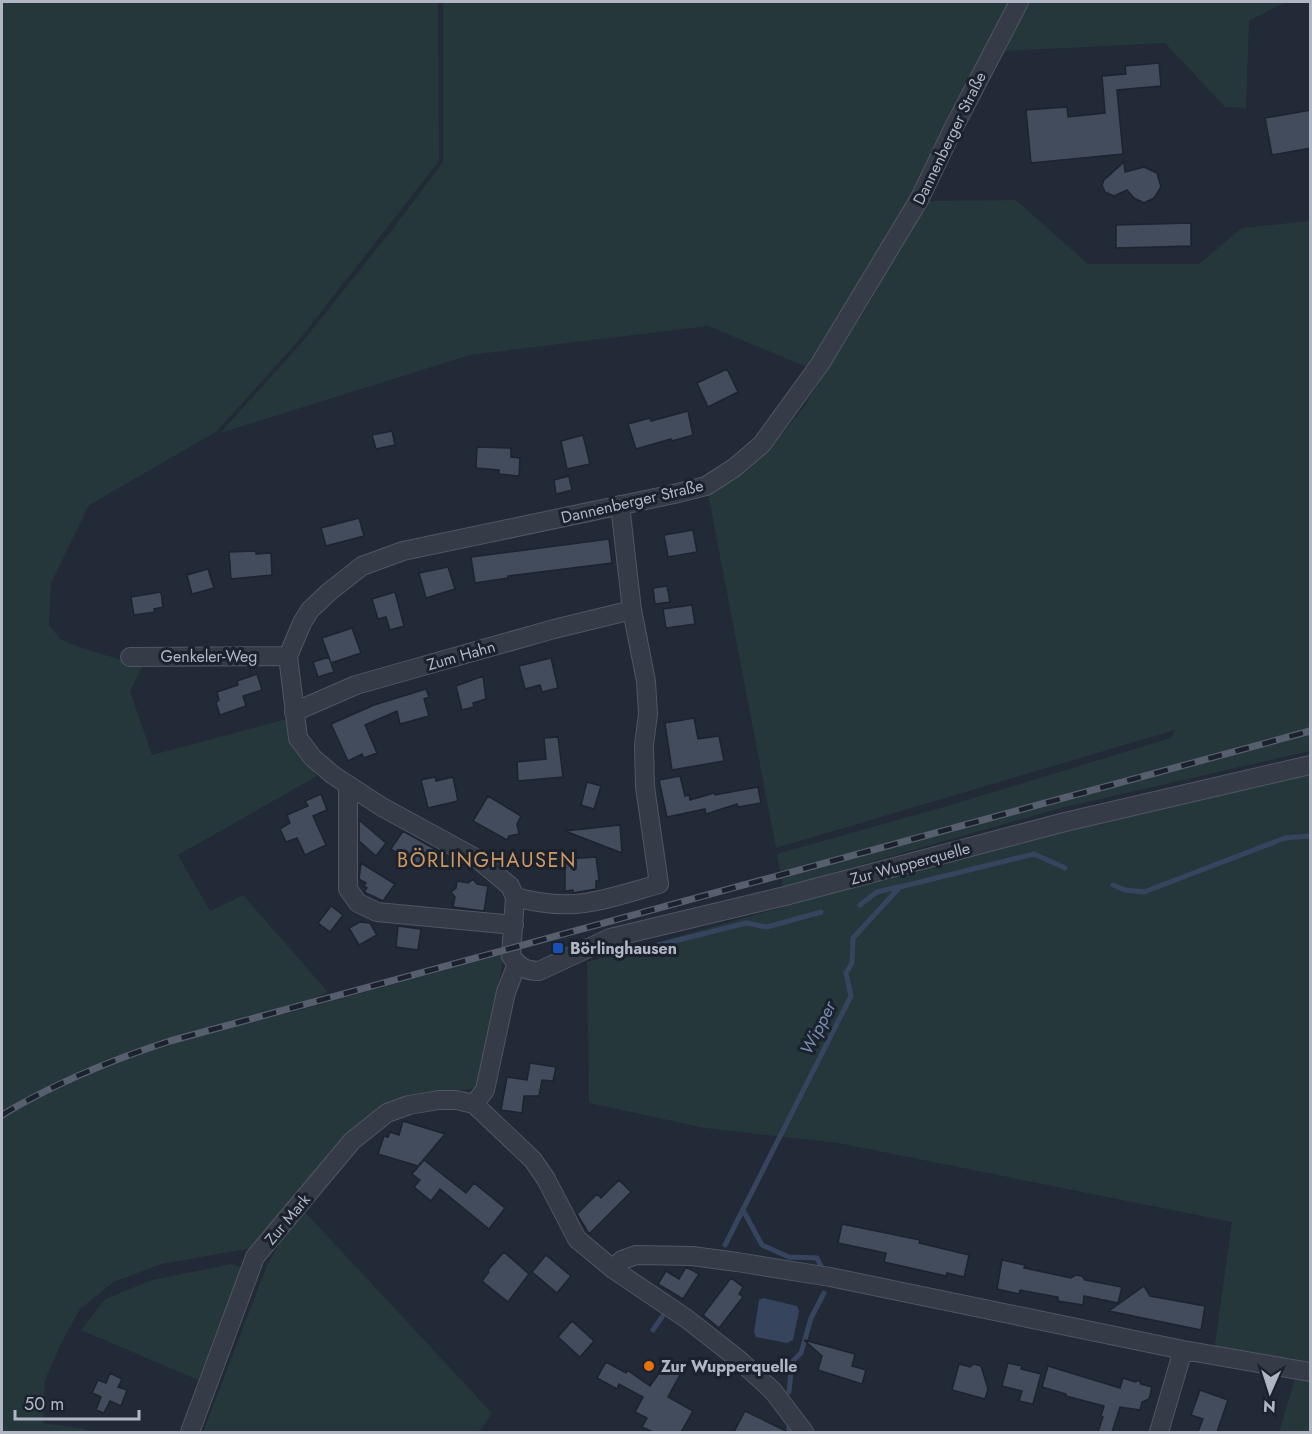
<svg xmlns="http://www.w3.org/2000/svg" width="1312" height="1434" viewBox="0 0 1312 1434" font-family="Jost,sans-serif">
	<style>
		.green { fill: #25373a }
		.water { fill: #36445e }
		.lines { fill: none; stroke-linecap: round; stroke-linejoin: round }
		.stream { stroke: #36445e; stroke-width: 5 }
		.building { fill: #434c5c; stroke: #1d232f; stroke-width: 1.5 }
		.minor-casing { stroke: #505663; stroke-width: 20 }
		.minor { stroke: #353c48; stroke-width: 18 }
		.rail-casing { stroke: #575f6f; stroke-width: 7 }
		.rail { stroke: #1b212d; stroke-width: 4.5; stroke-dasharray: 14; stroke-linecap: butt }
		.transit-dot { fill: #1a4fb4; stroke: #1b212d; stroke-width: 2 }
		.food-dot { fill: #e8710a; stroke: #1b212d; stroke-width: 2 }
		.labels { text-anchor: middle; stroke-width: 6; stroke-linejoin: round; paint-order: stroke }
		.street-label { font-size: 16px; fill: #b0b6c4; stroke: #1b212d }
		.poi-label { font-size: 16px; font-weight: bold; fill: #b0b6c4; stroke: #1b212d; text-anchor: start }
		.water-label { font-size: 18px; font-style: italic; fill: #798bab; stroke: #1b212d }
		.quarter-label { font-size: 20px; letter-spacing: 1.5px; fill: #ce9961; stroke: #1b212d }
	</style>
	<rect width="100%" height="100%" fill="#222937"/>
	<!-- green -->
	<path class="green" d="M 2,2 L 438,2 L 439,161 L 300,339 L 216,432 L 89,505 L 51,583 L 49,625 L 60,639 L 81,648 L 143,666 L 130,691 L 152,755 L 287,719 L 292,743 L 317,776 L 178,855 L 210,911 L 243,895 L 328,992 L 282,1015 L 504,954 L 481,1082 L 475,1088 L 421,1096 L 373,1112 L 252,1248 L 161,1264 L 114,1282 L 80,1309 L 61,1344 L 45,1380 L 43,1423 L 80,1428 L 94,1432 L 2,1432 Z
		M 443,2 L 1015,2 L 913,195 L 814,359 L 807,367 L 708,326 L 470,355 L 220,433 L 303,341 L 391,231 L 443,162 Z
		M 1029,2 L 1285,2 L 1249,21 L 1246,108 L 1225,107 L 1165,43 L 1004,51 Z
		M 1016,200 L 1088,264 L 1199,264 L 1242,228 L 1310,221 L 1310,751 L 1061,808 L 783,887 L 777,854 L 954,804 L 1171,738 L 1175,730 L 776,848 L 708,494 L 743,473 L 773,445 L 803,408 L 868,305 L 926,201 Z
		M 1310,770 L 1310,1369 L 1214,1351 L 1232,1222 L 838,1143 L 705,1128 L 589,1103 L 587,962 L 1077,825 Z
		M 305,1212 L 492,1413 L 479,1432 L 203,1432 L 267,1265 L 281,1241 Z
		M 232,1264 L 244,1268 L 198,1380 L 81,1330 L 105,1299 L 152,1280 Z
		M 1296,1376 L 1310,1378 L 1310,1432 L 1279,1432 Z"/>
	<!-- water -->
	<path class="water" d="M 763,1298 L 797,1306 L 799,1311 L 793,1340 L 787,1343 L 756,1337 L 754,1332 L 759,1300 Z"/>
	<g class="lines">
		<!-- stream -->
		<path class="stream" d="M 1113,885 L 1125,890 L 1144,892 L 1285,838 L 1310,836
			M 860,905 L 877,892 L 898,887
			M 647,948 L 746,923 L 767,927 L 821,912
			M 743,1210 L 762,1245 L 789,1257 L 817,1258 L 821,1266
			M 725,1245 L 851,996 L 846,973 L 852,963 L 853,938 L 900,887 L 1034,854 L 1065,868
			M 653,1330 L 662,1317
			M 789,1392 L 792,1362 L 801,1353 L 811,1318 L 824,1293
			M 788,1432 L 789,1428"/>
	</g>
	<!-- building -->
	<path class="building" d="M 1159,63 L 1161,86 L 1117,90 L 1123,154 L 1031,163 L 1026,110 L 1067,107 L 1068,117 L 1105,113 L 1102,76 L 1126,74 L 1125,66 Z
		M 1311,110 L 1311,148 L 1272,155 L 1265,118 Z
		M 1124,162 L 1125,172 L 1144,167 L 1157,173 L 1161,187 L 1154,198 L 1144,203 L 1134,198 L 1127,190 L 1114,196 L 1105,192 L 1102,185 L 1104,180 Z
		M 1191,223 L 1191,246 L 1116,248 L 1116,225 Z
		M 727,369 L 738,392 L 708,407 L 697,383 Z
		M 688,411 L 693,435 L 672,441 L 671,439 L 636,449 L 628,424 L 650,418 L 651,421 Z
		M 392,431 L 395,445 L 376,449 L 372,435 Z
		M 583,435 L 590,464 L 567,469 L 561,441 Z
		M 477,447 L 511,448 L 511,457 L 520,458 L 519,476 L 499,474 L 499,470 L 476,468 Z
		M 569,476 L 572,490 L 556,494 L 554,480 Z
		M 359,518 L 364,536 L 326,546 L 321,528 Z
		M 693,530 L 697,552 L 668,557 L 664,535 Z
		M 609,539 L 612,563 L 508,576 L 508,578 L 475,583 L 471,557 Z
		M 256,551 L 256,554 L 271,553 L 272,575 L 231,579 L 229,552 Z
		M 448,567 L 455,589 L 426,598 L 419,573 Z
		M 208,569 L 214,588 L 192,594 L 187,575 Z
		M 667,586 L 670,602 L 655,604 L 653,588 Z
		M 161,592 L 163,607 L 154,609 L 155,612 L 134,615 L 131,597 Z
		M 395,592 L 404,626 L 390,630 L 386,617 L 378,619 L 372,599 Z
		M 692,605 L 695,624 L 666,628 L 663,609 Z
		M 352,628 L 361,653 L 331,663 L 322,638 Z
		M 329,657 L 334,672 L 318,677 L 313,662 Z
		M 551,658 L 558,688 L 542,692 L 540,685 L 525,689 L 519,666 Z
		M 257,674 L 262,690 L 243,696 L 246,706 L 220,715 L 216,703 L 219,700 L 217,692 L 238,685 L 237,681 Z
		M 483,676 L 486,699 L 473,703 L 474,707 L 462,710 L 456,686 Z
		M 426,689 L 429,697 L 424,699 L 429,716 L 400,724 L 397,711 L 365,725 L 377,753 L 364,758 L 362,754 L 348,761 L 331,724 L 374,705 Z
		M 694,718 L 698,739 L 719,736 L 724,761 L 672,770 L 665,723 Z
		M 558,737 L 563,777 L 518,781 L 517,762 L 546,759 L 544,738 Z
		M 680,776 L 685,796 L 689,795 L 690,800 L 714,793 L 715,795 L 758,787 L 761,803 L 738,807 L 737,804 L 706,814 L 705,809 L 667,817 L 659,780 Z
		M 435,777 L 436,781 L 453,777 L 458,801 L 428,808 L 421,780 Z
		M 587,782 L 601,786 L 594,809 L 581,805 Z
		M 321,794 L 327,810 L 313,816 L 326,845 L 305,855 L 297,838 L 286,842 L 280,829 L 290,823 L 287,815 L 308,806 L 305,801 Z
		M 488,796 L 521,816 L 517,824 L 519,834 L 509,836 L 507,840 L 473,821 Z
		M 359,820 L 386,843 L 376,856 L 359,841 Z
		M 620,825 L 622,853 L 565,831 Z
		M 403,831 L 435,849 L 421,869 L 391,849 Z
		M 596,857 L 599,880 L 596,881 L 596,889 L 573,893 L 573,890 L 565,891 L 565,859 Z
		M 361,863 L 395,884 L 383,901 L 364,892 L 367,888 L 364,886 L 366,883 L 359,879 Z
		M 473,879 L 477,884 L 488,886 L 484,911 L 453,907 L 455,897 L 451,892 L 456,888 L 457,881 L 468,883 Z
		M 331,906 L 343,915 L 330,932 L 318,923 Z
		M 360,922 L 370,923 L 377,935 L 359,945 L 349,928 Z
		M 398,926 L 421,929 L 418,950 L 396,947 Z
		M 530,1063 L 556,1067 L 553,1081 L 542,1080 L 539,1096 L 524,1096 L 522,1113 L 501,1110 L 507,1077 L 527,1080 Z
		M 403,1121 L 445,1134 L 418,1166 L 378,1154 L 384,1136 L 388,1137 L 390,1132 L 399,1135 Z
		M 424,1160 L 466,1193 L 474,1183 L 505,1208 L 489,1229 L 440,1189 L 431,1201 L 414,1187 L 420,1180 L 412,1174 Z
		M 619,1180 L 631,1192 L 589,1234 L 577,1214 L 597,1194 L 601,1198 Z
		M 842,1224 L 920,1240 L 919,1243 L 969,1255 L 964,1277 L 947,1273 L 946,1276 L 884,1262 L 886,1253 L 838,1243 Z
		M 504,1252 L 529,1274 L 508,1302 L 482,1281 L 489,1272 L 488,1270 Z
		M 546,1255 L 571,1276 L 557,1293 L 532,1272 Z
		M 1002,1260 L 1025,1265 L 1024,1268 L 1071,1278 L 1076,1275 L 1082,1276 L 1085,1280 L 1122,1287 L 1118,1303 L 1084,1296 L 1083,1305 L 1058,1301 L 1058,1297 L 1020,1290 L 1019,1294 L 997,1289 Z
		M 686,1267 L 699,1274 L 683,1299 L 658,1284 L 666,1271 L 679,1279 Z
		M 731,1278 L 743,1287 L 739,1294 L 743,1297 L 719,1328 L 703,1315 Z
		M 1144,1286 L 1150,1296 L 1205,1306 L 1201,1330 L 1109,1311 Z
		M 572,1321 L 594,1341 L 580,1357 L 558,1337 Z
		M 804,1340 L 855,1354 L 852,1366 L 866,1370 L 862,1384 L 818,1370 L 822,1356 Z
		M 606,1362 L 626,1373 L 627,1370 L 650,1386 L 665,1365 L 681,1373 L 668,1397 L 693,1411 L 681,1432 L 653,1432 L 642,1427 L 647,1418 L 635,1412 L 643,1397 L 619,1384 L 617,1389 L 597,1378 Z
		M 1008,1363 L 1022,1366 L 1021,1369 L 1041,1374 L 1033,1404 L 1019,1401 L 1022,1391 L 1002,1386 Z
		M 959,1364 L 970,1367 L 974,1364 L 981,1366 L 988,1389 L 985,1399 L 952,1390 Z
		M 1048,1366 L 1120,1388 L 1123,1378 L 1135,1382 L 1139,1380 L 1141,1384 L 1152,1387 L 1149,1399 L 1142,1402 L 1140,1410 L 1120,1407 L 1112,1432 L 1098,1432 L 1103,1417 L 1101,1416 L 1104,1406 L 1066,1396 L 1066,1394 L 1042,1387 Z
		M 110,1373 L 122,1379 L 118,1387 L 127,1390 L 121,1406 L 110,1401 L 104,1413 L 96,1410 L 101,1397 L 92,1393 L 98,1380 L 106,1383 Z
		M 1200,1390 L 1228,1400 L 1217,1432 L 1198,1432 L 1203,1419 L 1191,1415 Z
		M 745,1411 L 788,1432 L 734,1432 Z"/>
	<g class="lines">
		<!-- minor casing -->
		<g class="minor-casing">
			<path id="minor" d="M 130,657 L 288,656
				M 294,712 L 356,685 L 554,629 L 632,610
				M 348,786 L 348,889 L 358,903 L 377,912 L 514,925
				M 515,897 L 510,886 L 479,860 L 382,807 L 333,775 L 313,758 L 298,738 L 288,656 L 302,623 L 310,610 L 329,592 L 362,566 L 403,551 L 674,494 L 706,486 L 734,468 L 762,444 L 820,364 L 920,198 L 953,129 L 1019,2
				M 515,897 L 511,956 C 519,967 526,971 539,971 L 610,938 L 785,896 L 1065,822 L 1310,765
				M 515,897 C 573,913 603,900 659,884 L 645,787 L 644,745 L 648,714 L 646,681 L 632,610 L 620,505
				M 474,1104 L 533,1160 L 546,1179 L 577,1239 L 613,1269 L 687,1319 L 738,1359 L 773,1391 L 804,1432
				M 474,1104 L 485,1090 L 506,992 L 517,964
				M 613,1269 L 622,1260 L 636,1255 L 692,1256 L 737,1262 L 830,1277 L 1183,1350 L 1159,1432
				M 1183,1350 L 1310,1372
				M 190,1432 L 255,1257 L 352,1141 L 387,1113 L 409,1105 L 439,1100 L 456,1100 L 474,1104"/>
		</g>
		<!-- minor -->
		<use href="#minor" class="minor"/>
		<!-- rail casing -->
		<g class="rail-casing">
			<path id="rail" d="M 2,1115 C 55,1083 111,1060 170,1041 L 1310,731"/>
		</g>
		<!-- rail -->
		<use href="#rail" class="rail"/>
	</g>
	<!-- markers -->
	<rect class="transit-dot" x="552" y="942" width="12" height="12" rx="3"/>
	<circle class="food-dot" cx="649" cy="1366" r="6"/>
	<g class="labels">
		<!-- street labels -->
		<g class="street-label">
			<text transform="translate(949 138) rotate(-64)" y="6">Dannenberger Straße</text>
			<text transform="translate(632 501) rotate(-13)" y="6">Dannenberger Straße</text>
			<text transform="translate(461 655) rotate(-16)" y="6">Zum Hahn</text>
			<text x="209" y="662">Genkeler-Weg</text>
			<text transform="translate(910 863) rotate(-15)" y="6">Zur Wupperquelle</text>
			<text transform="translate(287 1219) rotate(-50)" y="6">Zur Mark</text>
		</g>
		<!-- poi labels -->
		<g class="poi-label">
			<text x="570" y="954">Börlinghausen</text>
			<text x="661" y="1372">Zur Wupperquelle</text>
		</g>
		<!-- water labels -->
		<g class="water-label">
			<text transform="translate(818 1028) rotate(-63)" y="6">Wipper</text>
		</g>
		<!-- quarter labels -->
		<g class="quarter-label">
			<text x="487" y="867">BÖRLINGHAUSEN</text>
		</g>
	</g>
	<!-- border -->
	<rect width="1312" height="1434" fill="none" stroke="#b0b6c4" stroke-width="6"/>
	<!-- north arrow -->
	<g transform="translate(1270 1392) rotate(183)" stroke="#1b212d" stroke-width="4.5" paint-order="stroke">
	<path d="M0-4.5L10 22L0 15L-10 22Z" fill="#b0b6c4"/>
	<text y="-9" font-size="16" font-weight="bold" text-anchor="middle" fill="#b0b6c4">N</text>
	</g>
	<!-- scale -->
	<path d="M15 1410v9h124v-9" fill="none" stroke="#b0b6c4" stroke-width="3"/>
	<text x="24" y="1410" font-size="18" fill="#b0b6c4" stroke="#1b212d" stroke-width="4.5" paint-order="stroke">50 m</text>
</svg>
